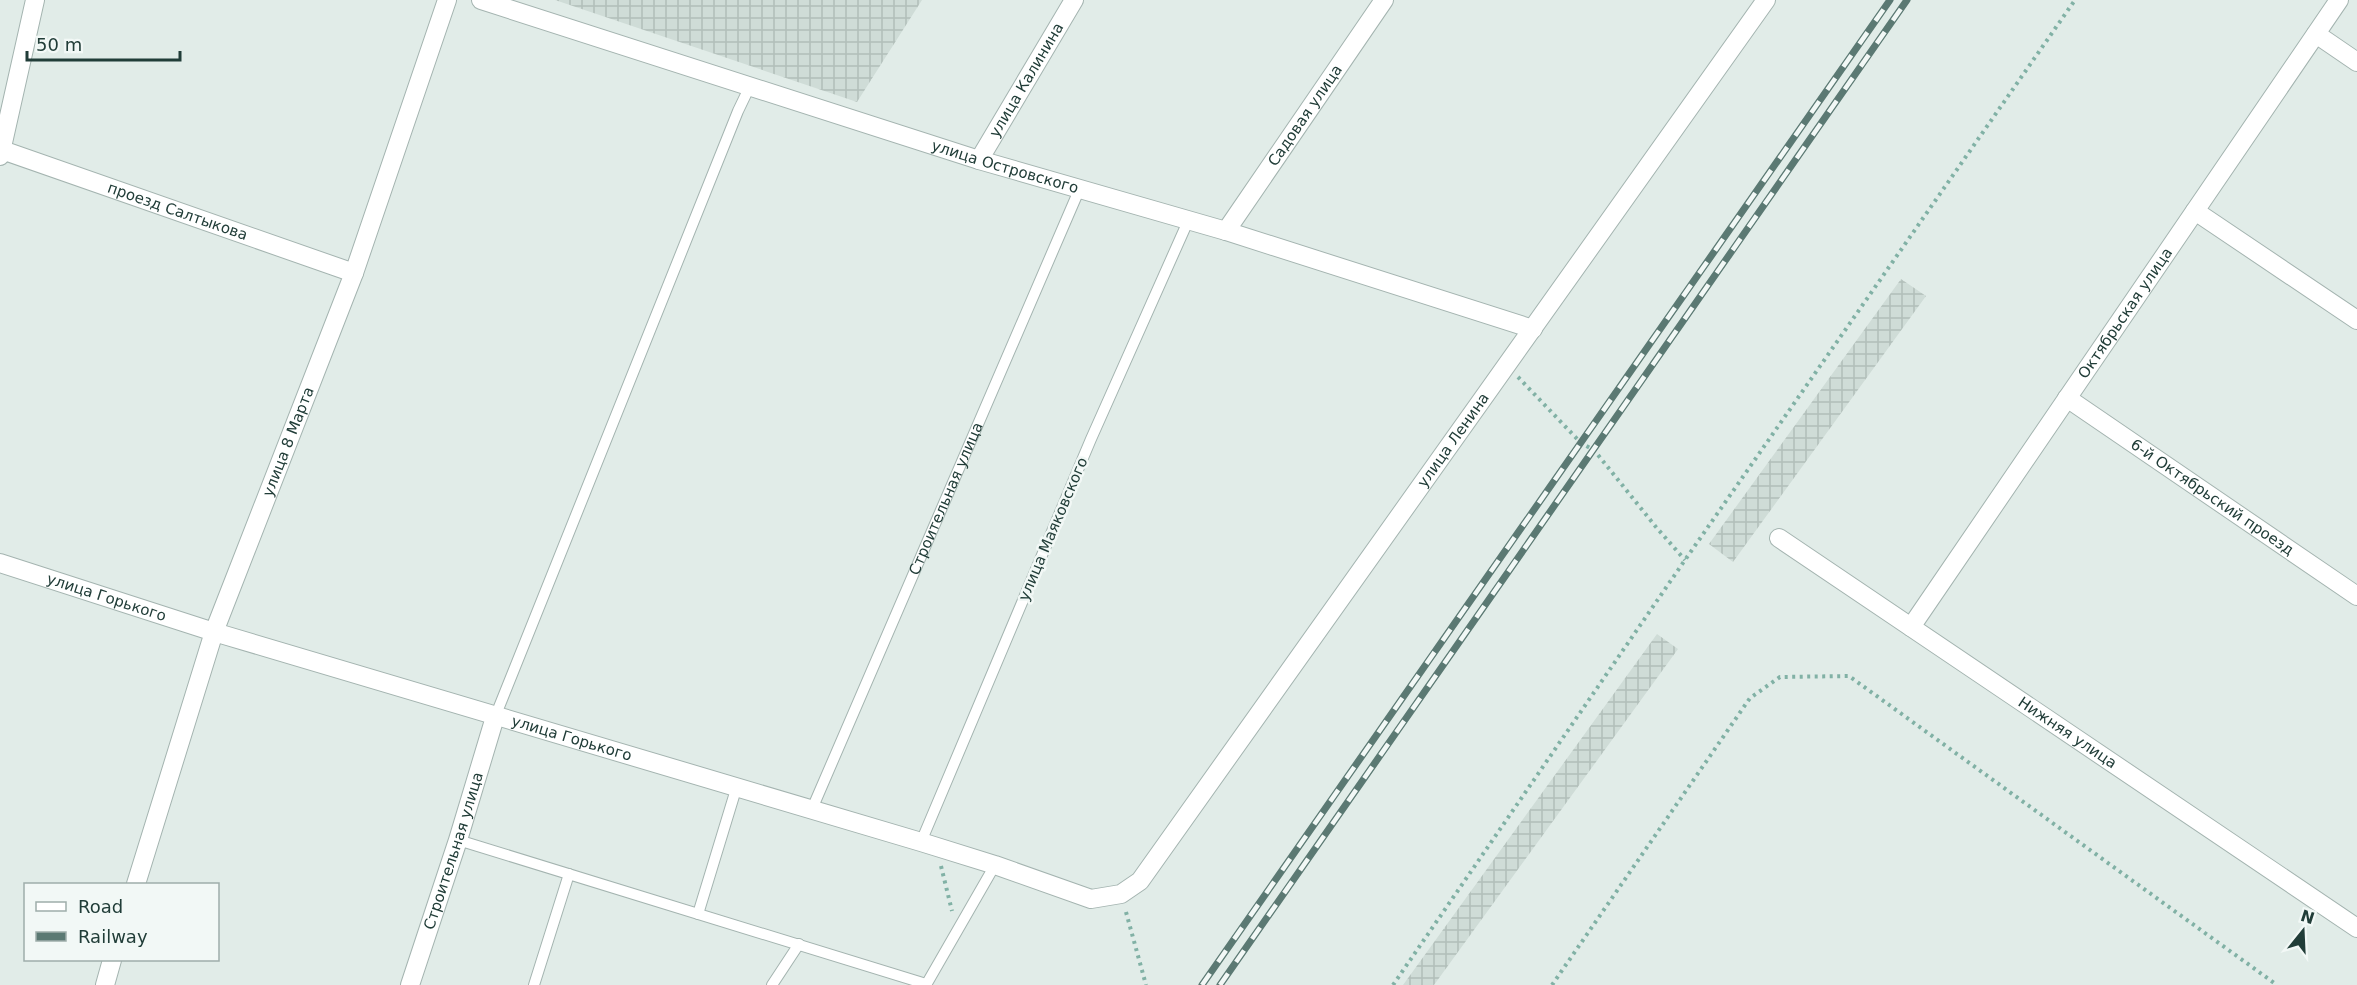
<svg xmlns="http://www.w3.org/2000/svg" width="2357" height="985" viewBox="0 0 2357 985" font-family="'DejaVu Sans',sans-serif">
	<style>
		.industrial { fill: url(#industrial-grid) }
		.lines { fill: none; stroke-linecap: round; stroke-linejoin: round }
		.service-casing { stroke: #a4b4b0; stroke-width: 12 }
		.minor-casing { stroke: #a4b4b0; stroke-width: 20 }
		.tertiary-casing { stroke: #a4b4b0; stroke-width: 20 }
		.path { stroke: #81b1a5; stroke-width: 4; stroke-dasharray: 3 4.5; stroke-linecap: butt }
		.service { stroke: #fff; stroke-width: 10 }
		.minor { stroke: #fff; stroke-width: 18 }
		.tertiary { stroke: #fff; stroke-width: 18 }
		.rail-casing { stroke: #5b7973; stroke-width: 7 }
		.rail { stroke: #f2f8f6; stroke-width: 4.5; stroke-dasharray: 14; stroke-linecap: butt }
		.labels { text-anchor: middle; stroke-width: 5; stroke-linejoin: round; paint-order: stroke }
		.street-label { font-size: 15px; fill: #213d38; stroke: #f2f8f6 }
	</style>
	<defs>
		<pattern id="industrial-grid" width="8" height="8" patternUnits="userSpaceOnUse" patternTransform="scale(1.5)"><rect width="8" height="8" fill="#cfdcd7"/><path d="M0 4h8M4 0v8" fill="none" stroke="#b1beb9"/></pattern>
	</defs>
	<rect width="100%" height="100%" fill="#e1ece8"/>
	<!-- industrial -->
	<path class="industrial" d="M 555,0 L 922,0 L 857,102 Z
		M 1901,279 L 1926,296 L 1733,562 L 1709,544 Z
		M 1657,634 L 1678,649 L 1434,985 L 1403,985 Z"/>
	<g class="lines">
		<!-- service casing -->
		<g class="service-casing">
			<g id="service">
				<path d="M 495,717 L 738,111 L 750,86"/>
				<path id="s1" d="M 812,809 L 1080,188"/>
				<path d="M 458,840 L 926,984"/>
				<path d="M 921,842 L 1091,439 L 1189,219"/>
				<path d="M 698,914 L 737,786"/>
				<path d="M 534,985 L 569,874"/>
				<path d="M 772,985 L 799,944"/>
				<path d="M 926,985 L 995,865"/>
			</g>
		</g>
		<!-- minor casing -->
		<g class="minor-casing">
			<g id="minor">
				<path d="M 2316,34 L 2357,62"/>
				<path id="s2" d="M 2,150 L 354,273"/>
				<path d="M 0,156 L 35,0"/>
				<path id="s3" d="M 979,160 L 1074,0"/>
				<path d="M 2195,211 L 2357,320"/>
				<path id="s4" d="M 1226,231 L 1384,0"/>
				<path id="s5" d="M 2067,398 L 2357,596"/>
				<path id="s6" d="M 1779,538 L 2357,928"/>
				<path id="s7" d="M 1911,627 L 2339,0"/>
				<path id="s8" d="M 136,884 L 214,632 L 354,273 L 447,0"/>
				<path d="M 105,985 L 112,960"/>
			</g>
		</g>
		<!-- tertiary casing -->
		<g class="tertiary-casing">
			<g id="tertiary">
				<path id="s9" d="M 481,0 L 979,160 L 1226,231 L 1533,329"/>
				<path id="s10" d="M 0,563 L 214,632 L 921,842 L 995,865 L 1091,899 L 1121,894 L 1140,881 L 1766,0"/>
				<path id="s11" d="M 410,985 L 458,840 L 495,717"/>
			</g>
		</g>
		<!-- path -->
		<path class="path" d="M 1518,377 L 1581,443 L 1594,450 L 1656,527 L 1685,560
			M 941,866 L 952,911
			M 1126,912 L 1146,985
			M 1393,985 L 1685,560 L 2075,0
			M 1552,985 L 1750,698 L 1780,677 L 1849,676 L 2277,985"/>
		<!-- service -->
		<use href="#service" class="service"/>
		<!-- minor -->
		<use href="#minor" class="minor"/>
		<!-- tertiary -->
		<use href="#tertiary" class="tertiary"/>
		<!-- rail casing -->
		<g class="rail-casing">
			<path id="rail" d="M 1202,985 L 1890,0
				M 1220,985 L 1907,0"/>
		</g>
		<!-- rail -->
		<use href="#rail" class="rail"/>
	</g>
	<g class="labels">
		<!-- street labels -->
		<g class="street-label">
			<text dy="5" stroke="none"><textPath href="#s3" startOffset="93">улица Калинина</textPath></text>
			<text dy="5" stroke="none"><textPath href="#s4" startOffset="140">Садовая улица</textPath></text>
			<text dy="5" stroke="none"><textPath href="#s9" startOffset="550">улица Островского</textPath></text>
			<text dy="5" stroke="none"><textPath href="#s2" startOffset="186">проезд Салтыкова</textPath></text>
			<text dy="5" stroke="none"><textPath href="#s7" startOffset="380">Октябрьская улица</textPath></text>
			<text dy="5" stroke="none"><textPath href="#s8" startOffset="468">улица 8 Марта</textPath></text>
			<text dy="5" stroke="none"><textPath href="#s10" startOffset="1736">улица Ленина</textPath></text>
			<text dy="5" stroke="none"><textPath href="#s5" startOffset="176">6-й Октябрьский проезд</textPath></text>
			<text dy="5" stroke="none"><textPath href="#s1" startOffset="338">Строительная улица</textPath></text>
			<text transform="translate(1053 529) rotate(-67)" y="5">улица Маяковского</text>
			<text dy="5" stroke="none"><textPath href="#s10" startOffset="112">улица Горького</textPath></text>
			<text dy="5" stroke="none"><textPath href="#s6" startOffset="348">Нижняя улица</textPath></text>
			<text dy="5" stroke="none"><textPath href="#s10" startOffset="598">улица Горького</textPath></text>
			<text dy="5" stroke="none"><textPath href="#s11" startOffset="141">Строительная улица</textPath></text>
		</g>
	</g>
	<!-- legend -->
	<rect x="24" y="883" width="195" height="78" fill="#f2f8f6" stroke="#9eadaa" stroke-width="1.5"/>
	<rect x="36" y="902" width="30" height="9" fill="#ffffff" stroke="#9eadaa" stroke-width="1.5"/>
	<text x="78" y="913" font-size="18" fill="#213d38">Road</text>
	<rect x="36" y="932" width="30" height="9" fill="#5b7973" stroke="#9eadaa" stroke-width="1.5"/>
	<text x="78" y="943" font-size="18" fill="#213d38">Railway</text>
	<!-- north arrow -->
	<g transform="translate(2303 931) rotate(18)" stroke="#f2f8f6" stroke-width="4.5" paint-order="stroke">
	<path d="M0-4.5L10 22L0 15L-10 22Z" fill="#213d38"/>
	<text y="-9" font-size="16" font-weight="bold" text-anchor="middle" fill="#213d38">N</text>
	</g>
	<!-- scale -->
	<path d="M27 51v9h153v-9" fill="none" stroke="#213d38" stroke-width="3"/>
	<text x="36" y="51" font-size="18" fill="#213d38" stroke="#f2f8f6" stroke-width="4.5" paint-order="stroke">50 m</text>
</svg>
